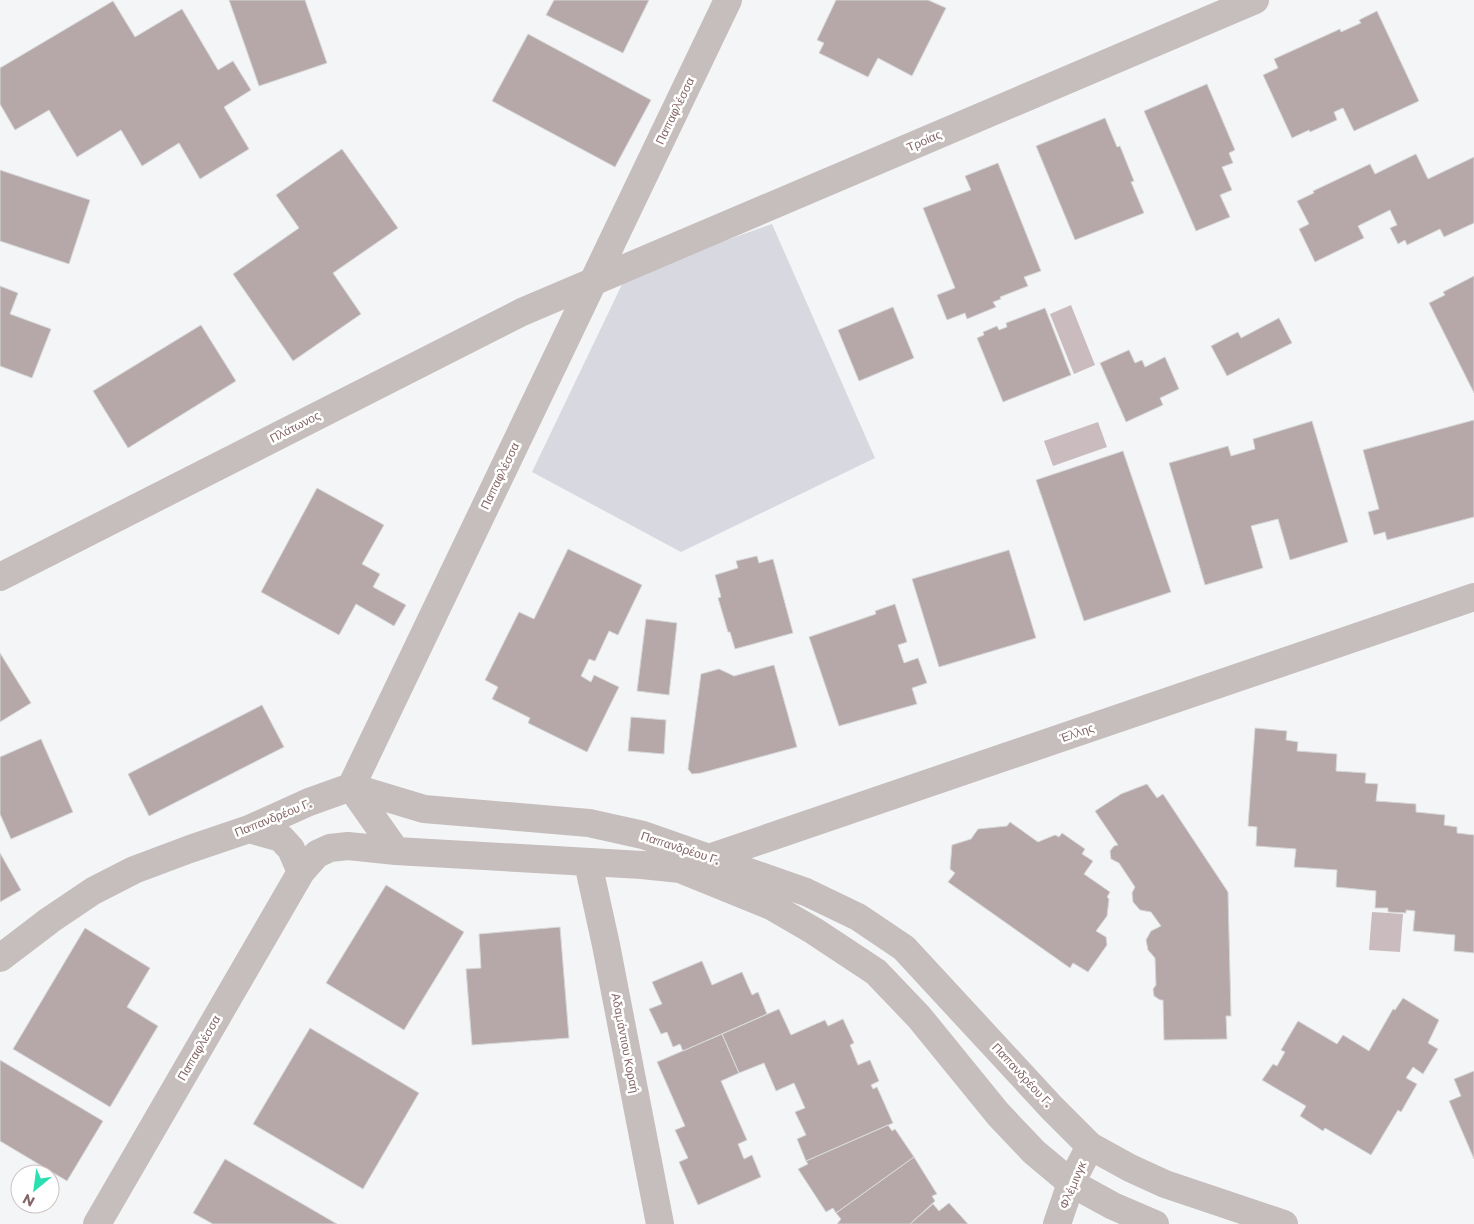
<svg xmlns="http://www.w3.org/2000/svg" width="1474" height="1224" viewBox="0 0 1474 1224" font-family="Montserrat,sans-serif">
	<style>
		.green { fill: #d8d8e0 }
		.water { fill: #cabbbf }
		.building { fill: #b6a8a9; stroke: #d6d7d8 }
		.lines { fill: none; stroke-linecap: round; stroke-linejoin: round }
		.minor { stroke: #c6bdbd; stroke-width: 28 }
		.labels { text-anchor: middle; stroke-width: 5; stroke-linejoin: round; paint-order: stroke }
		.street-label { font-size: 12px; fill: #846667; stroke: #fff }
	</style>
	<rect width="100%" height="100%" fill="#f3f5f7"/>
	<!-- green -->
	<path class="green" d="M 772,224 L 875,458 L 681,552 L 532,472 L 626,276 Z"/>
	<!-- water -->
	<path class="water" d="M 1071,305 L 1095,365 L 1074,374 L 1050,314 Z
		M 1098,422 L 1107,447 L 1053,466 L 1044,441 Z
		M 1372,912 L 1403,914 L 1400,952 L 1369,950 Z"/>
	<!-- building -->
	<path class="building" d="M 229,0 L 305,0 L 327,63 L 259,86 Z
		M 554,0 L 649,0 L 623,53 L 546,15 Z
		M 836,0 L 928,0 L 946,8 L 912,76 L 878,58 L 868,77 L 819,53 L 824,43 L 817,40 Z
		M 113,1 L 135,37 L 182,9 L 218,70 L 233,61 L 251,90 L 224,107 L 249,149 L 200,179 L 179,143 L 142,166 L 121,130 L 77,157 L 49,110 L 15,130 L 0,104 L 0,68 Z
		M 1377,11 L 1419,101 L 1354,131 L 1343,108 L 1334,112 L 1337,120 L 1310,132 L 1309,130 L 1292,138 L 1263,75 L 1278,68 L 1274,59 L 1340,29 L 1341,32 L 1361,23 L 1359,20 Z
		M 528,34 L 651,100 L 615,167 L 492,101 Z
		M 1207,84 L 1235,150 L 1229,153 L 1233,163 L 1222,167 L 1232,190 L 1220,195 L 1230,217 L 1196,231 L 1144,111 Z
		M 1105,118 L 1117,147 L 1120,146 L 1134,181 L 1131,182 L 1144,213 L 1075,240 L 1036,146 Z
		M 342,149 L 398,228 L 333,273 L 361,314 L 293,361 L 233,274 L 299,228 L 276,195 Z
		M 1416,154 L 1428,179 L 1474,157 L 1474,223 L 1444,237 L 1440,229 L 1407,245 L 1405,240 L 1398,244 L 1390,228 L 1397,225 L 1390,210 L 1358,226 L 1364,238 L 1315,262 L 1299,229 L 1309,224 L 1297,201 L 1314,193 L 1313,191 L 1370,164 L 1375,174 Z
		M 998,163 L 1041,271 L 1024,277 L 1028,286 L 1000,297 L 1001,299 L 993,302 L 996,307 L 967,319 L 965,313 L 947,320 L 937,295 L 955,288 L 923,208 L 971,190 L 965,176 Z
		M 0,170 L 90,200 L 69,264 L 0,241 Z
		M 1474,276 L 1474,393 L 1429,303 L 1445,295 L 1443,292 Z
		M 0,286 L 18,293 L 10,314 L 51,329 L 32,378 L 0,366 Z
		M 893,307 L 914,358 L 859,381 L 838,330 Z
		M 1045,308 L 1071,375 L 1003,402 L 977,338 L 984,335 L 983,332 L 997,326 L 999,330 L 1007,327 L 1006,323 Z
		M 1279,318 L 1292,343 L 1227,376 L 1211,346 L 1238,332 L 1241,338 Z
		M 201,325 L 236,381 L 128,448 L 93,391 Z
		M 1129,350 L 1135,363 L 1142,360 L 1145,367 L 1165,357 L 1179,389 L 1160,398 L 1163,405 L 1126,422 L 1100,363 Z
		M 1474,420 L 1474,517 L 1387,540 L 1385,532 L 1374,535 L 1368,512 L 1379,509 L 1363,450 Z
		M 1312,421 L 1348,542 L 1290,560 L 1278,519 L 1251,526 L 1263,568 L 1205,585 L 1169,463 L 1228,446 L 1231,456 L 1255,449 L 1253,439 Z
		M 1123,451 L 1171,592 L 1084,621 L 1036,480 Z
		M 317,488 L 384,525 L 362,564 L 380,574 L 373,587 L 406,605 L 394,626 L 356,604 L 339,635 L 261,592 Z
		M 568,549 L 642,585 L 618,635 L 609,631 L 595,661 L 589,659 L 581,676 L 591,682 L 594,675 L 619,687 L 587,752 L 528,723 L 530,718 L 492,699 L 498,687 L 485,680 L 519,612 L 534,619 Z
		M 1009,550 L 1036,638 L 939,667 L 912,579 Z
		M 757,556 L 759,563 L 773,559 L 793,633 L 735,649 L 730,632 L 728,632 L 718,598 L 721,597 L 715,575 L 738,568 L 736,561 Z
		M 895,604 L 907,642 L 898,645 L 904,663 L 918,658 L 927,683 L 912,688 L 917,704 L 839,726 L 809,637 L 876,614 L 875,611 Z
		M 646,619 L 677,623 L 669,695 L 637,691 Z
		M 0,653 L 31,703 L 0,722 Z
		M 774,665 L 797,747 L 701,773 L 692,774 L 688,769 L 701,674 L 719,669 L 734,676 Z
		M 262,705 L 284,747 L 149,816 L 128,774 Z
		M 631,717 L 666,720 L 664,754 L 628,751 Z
		M 1255,728 L 1287,731 L 1286,740 L 1298,742 L 1297,751 L 1337,754 L 1336,771 L 1366,773 L 1365,783 L 1378,784 L 1376,801 L 1416,804 L 1416,812 L 1445,815 L 1444,825 L 1457,827 L 1457,833 L 1474,835 L 1474,953 L 1454,951 L 1455,935 L 1413,931 L 1415,911 L 1406,910 L 1406,913 L 1388,912 L 1388,908 L 1375,908 L 1376,891 L 1336,887 L 1337,870 L 1294,867 L 1296,849 L 1256,846 L 1257,827 L 1248,826 Z
		M 41,739 L 73,812 L 11,839 L 0,814 L 0,757 Z
		M 1147,784 L 1157,798 L 1163,794 L 1228,892 L 1231,1016 L 1226,1016 L 1227,1039 L 1164,1040 L 1163,1000 L 1160,1000 L 1154,996 L 1153,989 L 1156,985 L 1155,958 L 1148,950 L 1146,940 L 1151,931 L 1161,926 L 1151,912 L 1140,910 L 1133,902 L 1132,893 L 1135,887 L 1119,863 L 1111,859 L 1110,851 L 1114,846 L 1118,845 L 1095,811 L 1121,794 Z
		M 1010,822 L 1038,842 L 1055,835 L 1059,837 L 1062,833 L 1085,849 L 1082,854 L 1093,861 L 1084,874 L 1110,892 L 1107,897 L 1109,899 L 1107,916 L 1096,931 L 1106,937 L 1107,945 L 1088,972 L 1073,963 L 1070,968 L 948,882 L 955,873 L 950,869 L 952,845 L 971,839 L 978,829 L 1007,826 Z
		M 0,853 L 21,890 L 0,902 Z
		M 386,885 L 464,932 L 404,1030 L 326,983 Z
		M 560,927 L 569,1038 L 472,1045 L 466,969 L 481,968 L 479,934 Z
		M 85,928 L 150,968 L 127,1007 L 158,1026 L 110,1107 L 13,1049 Z
		M 702,961 L 712,985 L 742,972 L 752,995 L 758,992 L 767,1014 L 683,1051 L 680,1044 L 673,1047 L 667,1032 L 661,1034 L 649,1009 L 662,1004 L 652,982 Z
		M 1403,998 L 1439,1020 L 1428,1043 L 1438,1049 L 1423,1074 L 1413,1067 L 1406,1078 L 1417,1084 L 1401,1112 L 1398,1110 L 1371,1155 L 1325,1128 L 1323,1131 L 1300,1116 L 1306,1106 L 1262,1080 L 1273,1064 L 1277,1066 L 1285,1052 L 1281,1050 L 1298,1021 L 1337,1044 L 1343,1035 L 1369,1051 L 1393,1009 L 1395,1010 Z
		M 779,1009 L 791,1035 L 825,1020 L 828,1026 L 843,1019 L 854,1043 L 850,1045 L 858,1065 L 870,1060 L 879,1081 L 871,1085 L 873,1089 L 877,1087 L 893,1123 L 806,1161 L 797,1139 L 806,1135 L 795,1112 L 805,1108 L 794,1083 L 776,1091 L 764,1063 L 739,1073 L 722,1034 Z
		M 310,1028 L 419,1093 L 363,1189 L 253,1124 Z
		M 722,1034 L 739,1073 L 721,1081 L 747,1140 L 738,1144 L 744,1159 L 752,1155 L 761,1177 L 698,1205 L 679,1162 L 688,1158 L 675,1130 L 685,1126 L 657,1062 Z
		M 0,1060 L 103,1121 L 67,1181 L 0,1141 Z
		M 1474,1071 L 1474,1159 L 1449,1101 L 1461,1096 L 1454,1079 Z
		M 888,1125 L 892,1131 L 895,1129 L 914,1157 L 836,1213 L 833,1208 L 826,1212 L 798,1169 L 808,1164 L 806,1161 Z
		M 914,1157 L 937,1194 L 932,1196 L 935,1201 L 910,1224 L 837,1224 L 841,1219 L 836,1213 Z
		M 225,1159 L 337,1224 L 213,1224 L 193,1213 Z
		M 949,1203 L 968,1224 L 910,1224 L 933,1204 L 939,1211 Z"/>
	<g class="lines">
		<!-- minor -->
		<path class="minor" d="M 0,577 L 522,312 L 1255,0
			M 351,787 L 728,0
			M 351,787 L 396,851
			M 249,829 L 281,838 L 291,849 L 301,872
			M 703,860 L 1474,597
			M 588,863 L 606,945 L 660,1224
			M 0,958 L 50,920 L 93,891 L 134,870 L 190,849 L 249,829 L 309,802 L 351,787 L 424,809 L 589,823 L 643,835 L 806,892 L 858,917 L 904,948 L 1052,1108 L 1090,1146 L 1130,1168 L 1165,1184 L 1284,1224
			M 97,1224 L 301,872 L 317,854 L 330,848 L 348,846 L 396,851 L 642,865 L 680,869 L 771,906 L 814,931 L 876,972 L 919,1017 L 998,1114 L 1034,1152 L 1071,1183 L 1113,1206 L 1155,1224
			M 1057,1224 L 1071,1183 L 1090,1146"/>
	</g>
	<g class="labels">
		<!-- street labels -->
		<g class="street-label">
			<text transform="translate(675 111) rotate(-64)" y="4">Παπαφλέσσα</text>
			<text transform="translate(924 141) rotate(-23)" y="4">Τροίας</text>
			<text transform="translate(295 427) rotate(-27)" y="4">Πλάτωνος</text>
			<text transform="translate(500 476) rotate(-64)" y="4">Παπαφλέσσα</text>
			<text transform="translate(1077 733) rotate(-19)" y="4">Έλλης</text>
			<text transform="translate(273 818) rotate(-22)" y="4">Παπανδρέου Γ.</text>
			<text transform="translate(680 848) rotate(18)" y="4">Παπανδρέου Γ.</text>
			<text transform="translate(625 1043) rotate(79)" y="4">Αδαμάντιου Κοραή</text>
			<text transform="translate(199 1048) rotate(-60)" y="4">Παπαφλέσσα</text>
			<text transform="translate(1022 1075) rotate(47)" y="4">Παπανδρέου Γ.</text>
			<text transform="translate(1073 1185) rotate(-67)" y="4">Φλέμινγκ</text>
		</g>
	</g>
	<!-- north arrow -->
	<g transform="translate(35 1189) rotate(209)"><circle r="24" fill="#ffffff" stroke="#cec2c2"/>
	<path d="M0-4L9 19L0 12L-9 19Z" fill="#2ae0b1"/>
	<text y="-8" font-size="14" font-weight="bold" text-anchor="middle" fill="#846667">N</text>
	</g>
</svg>
